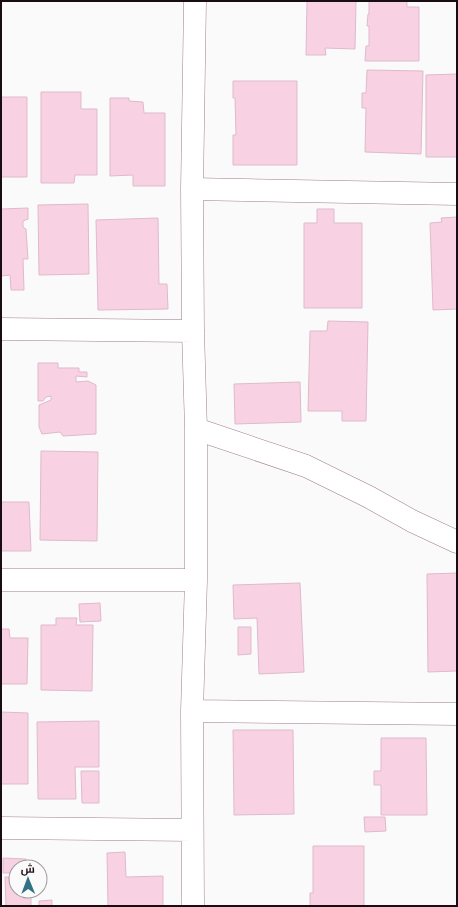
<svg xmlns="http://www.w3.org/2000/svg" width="458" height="907" viewBox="0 0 458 907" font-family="'Noto Serif',Cairo,serif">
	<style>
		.building { fill: #f8d2e3; stroke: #dfbaca }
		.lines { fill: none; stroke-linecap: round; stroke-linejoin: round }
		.minor-casing { stroke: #9f7d8d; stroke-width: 23 }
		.minor { stroke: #fff; stroke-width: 22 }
	</style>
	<rect width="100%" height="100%" fill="#fafafa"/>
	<!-- building -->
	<path class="building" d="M 307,1 L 356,1 L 355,49 L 325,48 L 326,55 L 306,55 Z
		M 369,1 L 407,1 L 407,7 L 419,7 L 419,61 L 365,61 L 366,46 L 369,46 L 369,26 L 367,26 L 368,14 L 369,14 Z
		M 367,70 L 423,71 L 421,154 L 365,152 L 366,108 L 362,108 L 362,93 L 366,93 Z
		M 457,74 L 457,157 L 426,157 L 426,75 Z
		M 233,81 L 297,81 L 297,165 L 233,165 L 233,135 L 236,135 L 235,98 L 233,98 Z
		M 41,92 L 81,92 L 81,109 L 97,109 L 97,175 L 75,175 L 74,183 L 41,183 Z
		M 1,97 L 27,97 L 27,177 L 1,177 Z
		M 110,98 L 129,98 L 129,101 L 143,102 L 144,113 L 165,113 L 165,186 L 133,186 L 133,175 L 110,176 Z
		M 88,204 L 89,274 L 39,275 L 38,205 Z
		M 28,208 L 28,219 L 23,221 L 23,227 L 26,229 L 28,259 L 23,259 L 24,290 L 11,290 L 10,275 L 1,276 L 1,209 Z
		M 317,209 L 334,209 L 334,223 L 362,223 L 362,308 L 304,308 L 304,223 L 317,223 Z
		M 457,217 L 457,309 L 433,310 L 430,223 L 442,222 L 441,218 Z
		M 158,218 L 159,284 L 167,284 L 168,309 L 98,310 L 96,220 Z
		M 328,321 L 368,322 L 366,421 L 342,421 L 342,411 L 308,411 L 310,331 L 327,331 Z
		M 38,363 L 58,363 L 58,368 L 79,368 L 79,372 L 87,372 L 87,377 L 76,376 L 76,382 L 88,381 L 96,385 L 96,434 L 63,436 L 60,432 L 42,434 L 39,427 L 39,405 L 51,400 L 51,396 L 46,397 L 43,401 L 38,401 Z
		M 300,382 L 301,422 L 235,424 L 234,384 Z
		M 41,451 L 98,452 L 97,541 L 40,540 Z
		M 1,502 L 29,502 L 31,551 L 1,551 Z
		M 457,573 L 457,671 L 428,672 L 427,574 Z
		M 300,583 L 304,672 L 259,674 L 257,618 L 234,619 L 233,585 Z
		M 100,603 L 101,621 L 80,622 L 79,604 Z
		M 56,618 L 77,618 L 76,625 L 93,625 L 92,691 L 41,690 L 41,625 L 56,625 Z
		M 238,627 L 251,627 L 251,654 L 238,655 Z
		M 1,629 L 9,629 L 10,638 L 28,638 L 27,684 L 1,684 Z
		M 1,712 L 28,713 L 28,784 L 1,784 Z
		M 99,721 L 99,767 L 75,767 L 76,799 L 38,799 L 37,722 Z
		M 233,730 L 293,730 L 294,814 L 234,815 Z
		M 381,738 L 426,738 L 427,815 L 381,815 L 381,785 L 374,785 L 374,771 L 381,771 Z
		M 81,771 L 99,771 L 99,803 L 82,803 Z
		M 364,817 L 385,817 L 386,831 L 365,832 Z
		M 313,846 L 364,846 L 364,906 L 310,906 L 310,893 L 313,893 Z
		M 125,852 L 126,877 L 163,876 L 163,906 L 108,906 L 107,853 Z
		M 3,858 L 26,859 L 25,867 L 16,867 L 16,873 L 3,873 Z
		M 5,877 L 16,877 L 16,891 L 31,891 L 31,906 L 6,906 Z
		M 52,900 L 52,906 L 39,906 L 39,901 Z"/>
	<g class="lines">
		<!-- minor casing -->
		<g class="minor-casing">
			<path id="minor" d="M 192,189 L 457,194
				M 1,329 L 193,331
				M 196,429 L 306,466 L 369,497 L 412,521 L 457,542
				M 1,580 L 196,580
				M 192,711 L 457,714
				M 1,828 L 192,830
				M 193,906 L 192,711 L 196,580 L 196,429 L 193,331 L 192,189 L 195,1"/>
		</g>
		<!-- minor -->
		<use href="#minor" class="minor"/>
	</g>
	<!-- border -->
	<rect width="458" height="907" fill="none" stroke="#190d13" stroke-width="4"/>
	<!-- north arrow -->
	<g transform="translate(28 879) rotate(359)"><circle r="19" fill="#fafafa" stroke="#a09b9e"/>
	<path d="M0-3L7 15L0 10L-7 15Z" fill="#327286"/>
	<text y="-6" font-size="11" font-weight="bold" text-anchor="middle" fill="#190d13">ش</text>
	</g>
</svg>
